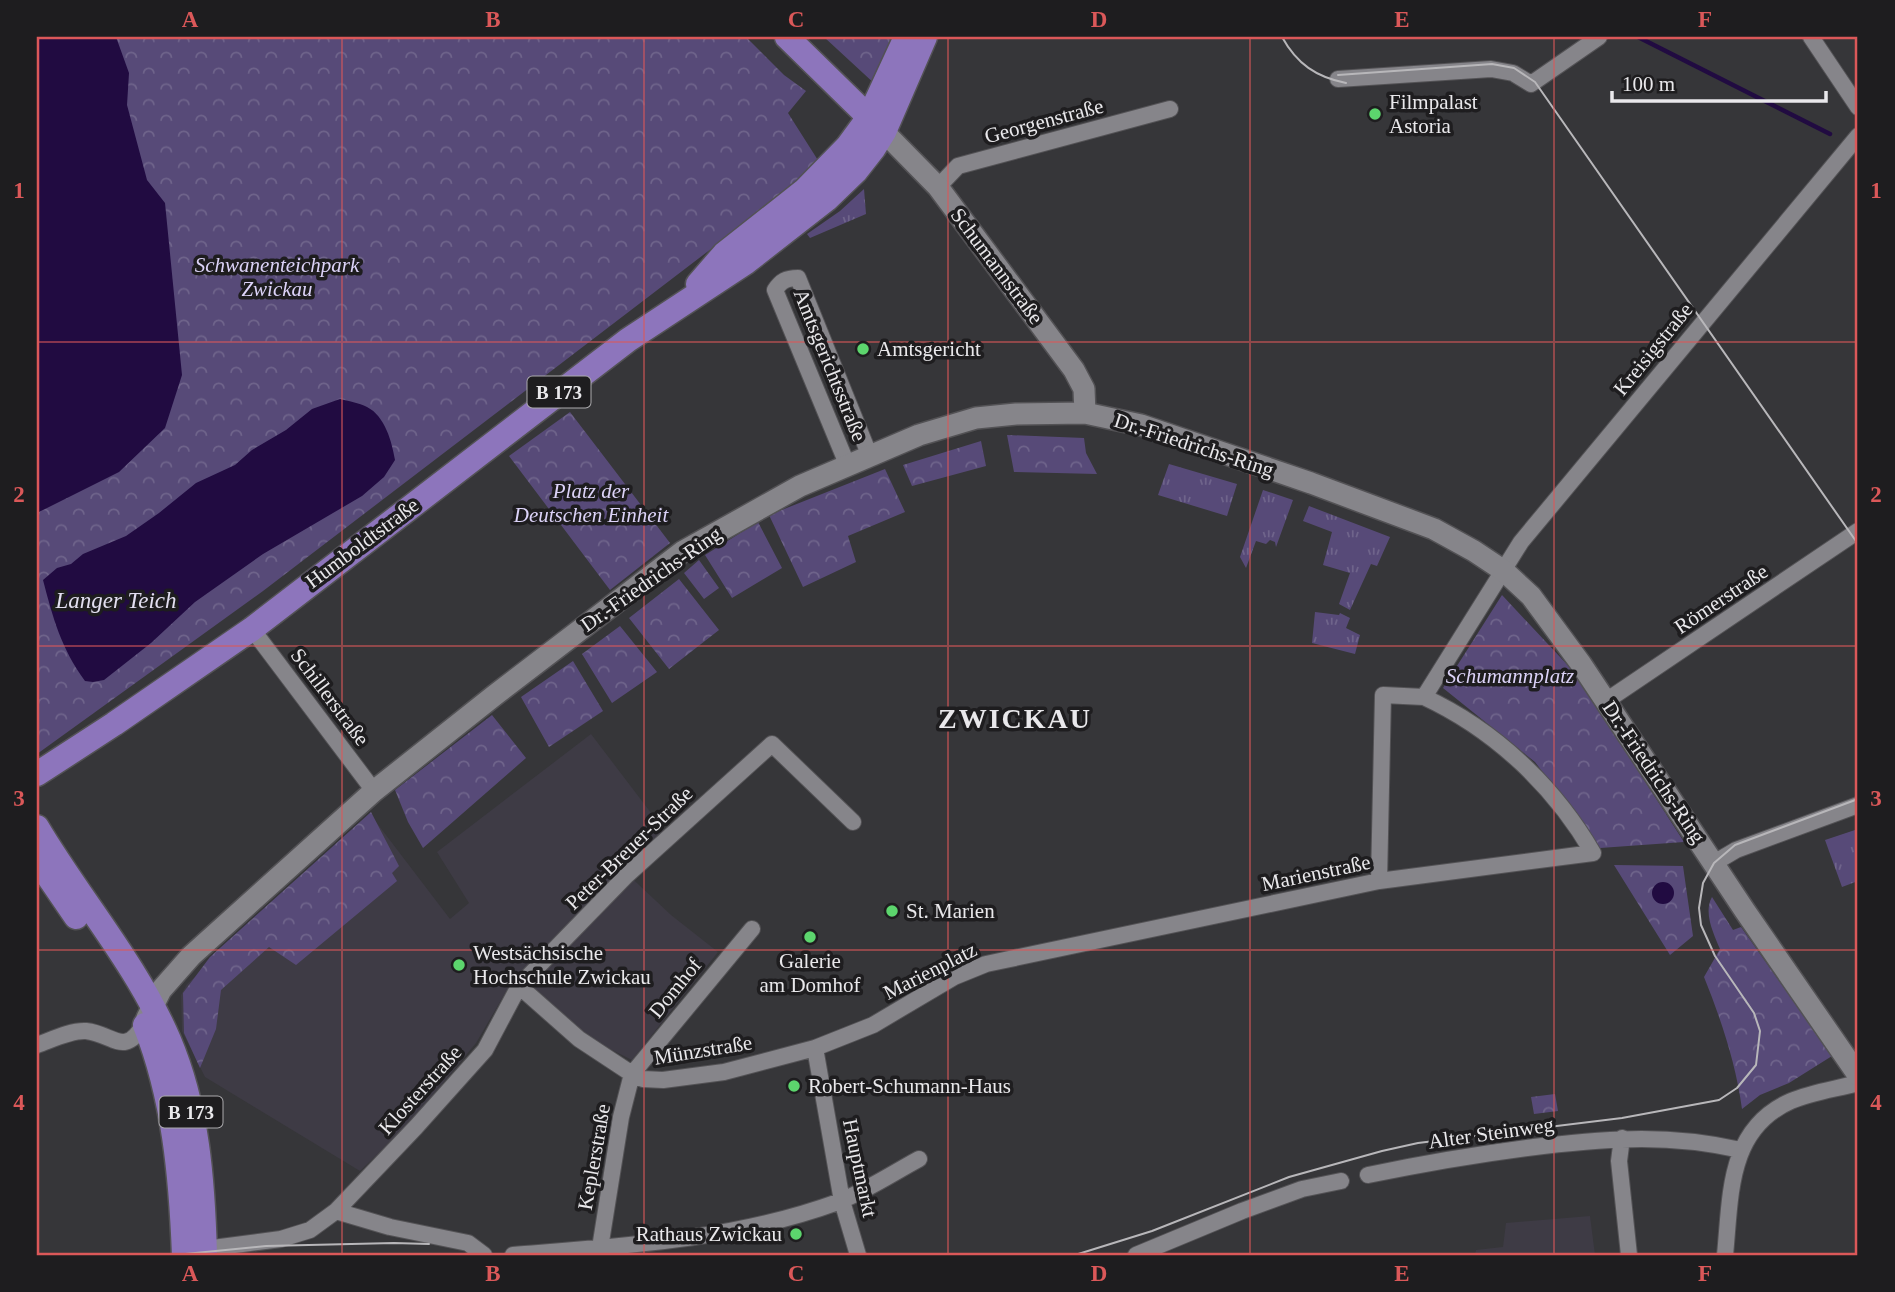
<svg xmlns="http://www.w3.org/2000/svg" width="1895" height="1292" viewBox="0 0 1895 1292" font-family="'Times New Roman',serif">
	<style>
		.built { fill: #3e3b45 }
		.grass { fill: url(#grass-tufts) }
		.park { fill: url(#park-crowns) }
		.water { fill: #210b41 }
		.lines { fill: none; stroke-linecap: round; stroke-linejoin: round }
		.stream { stroke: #210b41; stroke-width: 4.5 }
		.street-casing { stroke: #535255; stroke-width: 18 }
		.secondary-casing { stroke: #535255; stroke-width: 24 }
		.primary-casing { stroke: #535255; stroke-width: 27 }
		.street { stroke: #86858a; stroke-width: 16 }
		.secondary { stroke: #86858a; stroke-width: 21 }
		.primary { stroke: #8d75bc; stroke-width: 24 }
		.tram { stroke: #b8b7ba; stroke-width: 2 }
		.grid { fill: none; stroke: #db5859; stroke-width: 2; stroke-opacity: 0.55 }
		.poi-dot { fill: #5cd56d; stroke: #1e1d1f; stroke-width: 2.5 }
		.labels { text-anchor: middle; stroke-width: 7; stroke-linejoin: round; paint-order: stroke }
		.shield { fill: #1e1d1f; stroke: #acabae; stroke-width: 2 }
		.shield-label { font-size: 19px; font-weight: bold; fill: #e9e8eb }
		.poi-label { font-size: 21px; fill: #e9e8eb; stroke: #1e1d1f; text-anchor: start }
		.street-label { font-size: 21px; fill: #e9e8eb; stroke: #1e1d1f }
		.park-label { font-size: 21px; font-style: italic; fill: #dcd3f8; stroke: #1e1d1f }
		.water-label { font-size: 23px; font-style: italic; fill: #e3dff1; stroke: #1e1d1f }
		.district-label { font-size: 28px; font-weight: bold; letter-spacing: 2px; fill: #e9e8eb; stroke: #1e1d1f }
		.neatline { fill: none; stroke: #db5859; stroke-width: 2.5 }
		.grid-label { font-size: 23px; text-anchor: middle; font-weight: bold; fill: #db5859 }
	</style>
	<defs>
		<pattern id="grass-tufts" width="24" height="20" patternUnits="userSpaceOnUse" patternTransform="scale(1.75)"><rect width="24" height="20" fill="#574a78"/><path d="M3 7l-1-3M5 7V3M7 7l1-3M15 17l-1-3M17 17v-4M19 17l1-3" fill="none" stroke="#6f648b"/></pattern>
		<pattern id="park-crowns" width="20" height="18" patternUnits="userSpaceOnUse" patternTransform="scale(1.75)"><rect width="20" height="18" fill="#574a78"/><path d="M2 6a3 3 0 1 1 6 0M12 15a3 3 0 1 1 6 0" fill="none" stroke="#6f648b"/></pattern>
	</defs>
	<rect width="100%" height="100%" fill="#363639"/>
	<!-- built -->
	<path class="built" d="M 591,734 L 664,830 L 622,869 L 671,915 L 718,952 L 632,1060 L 582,1035 L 514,978 L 476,1043 L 409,1124 L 360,1171 L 205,1077 L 182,1031 L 181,995 L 187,984 L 373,818 L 450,919 L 469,903 L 437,852 Z
		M 1590,1216 L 1595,1255 L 1475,1255 L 1476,1250 L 1503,1247 L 1506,1223 Z"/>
	<!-- grass -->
	<path class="grass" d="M 864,189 L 866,214 L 810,238 L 807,234 L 840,211 Z
		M 1169,464 L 1237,484 L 1227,516 L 1158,495 Z
		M 1263,490 L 1293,500 L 1276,547 L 1275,542 L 1270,540 L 1266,544 L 1256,541 L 1246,568 L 1240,557 Z
		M 1309,506 L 1390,537 L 1377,566 L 1371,564 L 1350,610 L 1339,604 L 1350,573 L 1323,565 L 1332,532 L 1303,521 Z
		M 1315,612 L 1339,615 L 1340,613 L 1350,618 L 1346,628 L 1360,635 L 1355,654 L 1312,643 Z
		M 1858,829 L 1858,881 L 1842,887 L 1825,840 Z"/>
	<!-- park -->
	<path class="park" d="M 37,37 L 746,37 L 784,75 L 806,91 L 788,113 L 821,165 L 263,591 L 37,754 Z
		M 824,37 L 896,37 L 876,85 Z
		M 570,412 L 670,543 L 610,590 L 509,456 Z
		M 1007,435 L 1084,438 L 1086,453 L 1097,474 L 1014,472 Z
		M 981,441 L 986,466 L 912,486 L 903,465 Z
		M 885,469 L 905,512 L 848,536 L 856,562 L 803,587 L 769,515 Z
		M 758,522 L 782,568 L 732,598 L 705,555 Z
		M 699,560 L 719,588 L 704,599 L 684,573 Z
		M 679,579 L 719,630 L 669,669 L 629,618 Z
		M 1502,595 L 1575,673 L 1684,842 L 1600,848 L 1535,762 L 1443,688 Z
		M 620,626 L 657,672 L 612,703 L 582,654 Z
		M 573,661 L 603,711 L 549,747 L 521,697 Z
		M 492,715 L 526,758 L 423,848 L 408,822 L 395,790 Z
		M 371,812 L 399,866 L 392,873 L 397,881 L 296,965 L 269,947 L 221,990 L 216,1029 L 200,1068 L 184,1033 L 183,993 L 210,957 Z
		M 1614,865 L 1683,866 L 1693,936 L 1670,955 Z
		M 1712,897 L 1733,930 L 1741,927 L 1832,1056 L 1789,1083 L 1760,1095 L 1742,1109 C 1736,1064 1721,1019 1704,977 L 1720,949 C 1714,934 1703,913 1712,897 Z
		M 1555,1094 L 1558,1111 L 1534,1114 L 1531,1097 Z"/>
	<!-- water -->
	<path class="water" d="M 37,37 L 116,37 L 129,73 L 127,105 L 147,180 L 165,203 L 182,375 L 165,428 L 119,472 L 37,513 Z
		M 340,399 C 348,401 359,403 367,407 C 385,416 392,442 395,460 L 384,477 L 362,496 L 263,554 L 195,602 L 151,643 L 104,680 L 93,682 L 85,681 C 61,648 53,618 43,580 L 57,568 L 71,564 L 83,554 L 126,536 L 159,513 L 196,483 L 235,465 L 252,450 L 286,430 L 312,409 Z
		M1652 893a11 11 0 1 1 22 0a11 11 0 1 1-22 0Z"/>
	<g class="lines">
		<!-- stream -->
		<path class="stream" d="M 1638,37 L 1830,134"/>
		<!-- street casing -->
		<g class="street-casing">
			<path id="street" d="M 1811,37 L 1858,107
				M 1338,79 L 1491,69 L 1513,73 L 1531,84 L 1599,37
				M 938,187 L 958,166 L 1170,109
				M 847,464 L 775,290 C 781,281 786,278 798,278 L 869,454
				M 252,629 L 374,791
				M 1606,701 L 1858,531
				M 1714,863 L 1736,850 L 1858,805
				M 1379,881 L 1383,695 L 1424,697 L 1521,542 L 1858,136
				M 519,986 L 579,1039 L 632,1074 L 643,1079 L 663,1080 L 724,1072 L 815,1048 L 873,1025 L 954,977 L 986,964 L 1379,881 L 1593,853 C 1554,786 1495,730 1424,697
				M 37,1045 C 51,1040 71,1030 86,1031 C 114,1034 124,1058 144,1024
				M 815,1048 L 842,1201 L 858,1255
				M 1622,1138 L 1619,1161 L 1629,1255
				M 1368,1175 C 1426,1163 1484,1153 1543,1146 C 1613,1138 1670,1134 1741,1150
				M 336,1211 L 390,1227 L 468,1243 L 484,1255
				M 600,1248 L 621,1117 L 632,1074 L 752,929
				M 205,1249 L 281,1239 L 310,1230 L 336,1211 L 416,1127 L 485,1050 L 519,986 L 627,875 L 772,744 L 853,822
				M 513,1255 C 623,1246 734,1240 838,1202 C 866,1191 893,1173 919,1159
				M 1136,1255 L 1242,1211 L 1302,1189 L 1341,1181
				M 1725,1255 C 1731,1196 1727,1129 1791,1101 C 1812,1092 1836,1089 1858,1083"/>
		</g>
		<!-- secondary casing -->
		<g class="secondary-casing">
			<path id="secondary" d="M 884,132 L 938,187 L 1074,370 L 1084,389 L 1085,413
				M 147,1018 L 161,990 L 191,956 L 374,791 L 495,695 L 682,552 L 800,486 L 919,435 L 976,418 L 1016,414 L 1085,413 L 1141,425 L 1311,483 L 1434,529 L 1474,551 L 1504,571 L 1531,596 L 1581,664 L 1745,911 L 1858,1075"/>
		</g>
		<!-- primary casing -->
		<g class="primary-casing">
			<path id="primary" d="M 787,37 L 879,127
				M 698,284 L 724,254 L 805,190 L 847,147 L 869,117 L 906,37
				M 37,774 L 114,724 L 252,629 L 628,340 L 745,263 L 827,199 L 856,171 L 874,148 L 884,132 L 925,37
				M 37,827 C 79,898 136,963 169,1040 C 198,1108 203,1183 205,1255
				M 37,860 L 76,917
				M 145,1025 C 174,1098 181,1177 184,1255"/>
		</g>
		<!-- street -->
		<use href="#street" class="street"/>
		<!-- secondary -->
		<use href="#secondary" class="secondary"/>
		<!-- primary -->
		<use href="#primary" class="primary"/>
		<!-- tram -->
		<path class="tram" d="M 1282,37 C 1297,64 1316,77 1346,83
			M 1338,75 L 1492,64 L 1514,68 L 1535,82 L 1858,544
			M 175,1255 L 266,1246 L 394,1243 L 429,1244
			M 1075,1255 L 1152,1231 L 1289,1177 L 1382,1151 L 1418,1143 L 1622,1118 L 1719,1100 L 1737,1088 L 1756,1065 L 1760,1031 L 1754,1013 L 1715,956 L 1701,925 L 1699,908 L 1703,883 L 1714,863 L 1735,845 L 1858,799"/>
	</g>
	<!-- grid -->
	<path class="grid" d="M 342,37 L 342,1255M 644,37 L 644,1255M 948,37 L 948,1255M 1250,37 L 1250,1255M 1554,37 L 1554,1255M 37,342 L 1858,342M 37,646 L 1858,646M 37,950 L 1858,950"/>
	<!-- markers -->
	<g class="poi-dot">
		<circle cx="1375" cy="114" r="7"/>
		<circle cx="863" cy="349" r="7"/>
		<circle cx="892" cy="911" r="7"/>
		<circle cx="810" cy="937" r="7"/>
		<circle cx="459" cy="965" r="7"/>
		<circle cx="794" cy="1086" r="7"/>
		<circle cx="796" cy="1234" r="7"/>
	</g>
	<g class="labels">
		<!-- shield labels -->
		<g class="shield">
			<rect x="527.5" y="376.5" width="63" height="31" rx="5"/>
			<rect x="159.5" y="1096.5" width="63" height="31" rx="5"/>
		</g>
		<g class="shield-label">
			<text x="559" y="399">B 173</text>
			<text x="191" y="1119">B 173</text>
		</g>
		<!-- poi labels -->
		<g class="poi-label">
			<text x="1389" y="109">Filmpalast<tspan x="1389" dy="24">Astoria</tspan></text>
			<text x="877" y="356">Amtsgericht</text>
			<text x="906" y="918">St. Marien</text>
			<text x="473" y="960">Westsächsische<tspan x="473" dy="24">Hochschule Zwickau</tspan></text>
			<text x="810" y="968" text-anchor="middle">Galerie<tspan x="810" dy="24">am Domhof</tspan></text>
			<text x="808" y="1093">Robert-Schumann-Haus</text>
			<text x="782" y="1241" text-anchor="end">Rathaus Zwickau</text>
		</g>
		<!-- street labels -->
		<g class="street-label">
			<text transform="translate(1044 121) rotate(-15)" y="7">Georgenstraße</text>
			<text transform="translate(997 266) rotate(53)" y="7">Schumannstraße</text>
			<text transform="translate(1653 349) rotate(-51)" y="7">Kreisigstraße</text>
			<text transform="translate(830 365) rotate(68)" y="7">Amtsgerichtsstraße</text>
			<text transform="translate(1194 445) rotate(18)" y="7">Dr.-Friedrichs-Ring</text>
			<text transform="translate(362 543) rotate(-37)" y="7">Humboldtstraße</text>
			<text transform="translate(651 579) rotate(-35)" y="7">Dr.-Friedrichs-Ring</text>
			<text transform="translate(1721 599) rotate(-34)" y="7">Römerstraße</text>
			<text transform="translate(330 697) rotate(53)" y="7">Schillerstraße</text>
			<text transform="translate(1654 772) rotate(56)" y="7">Dr.-Friedrichs-Ring</text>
			<text transform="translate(629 848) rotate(-44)" y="7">Peter-Breuer-Straße</text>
			<text transform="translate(1316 873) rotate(-12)" y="7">Marienstraße</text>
			<text transform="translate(930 971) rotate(-27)" y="7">Marienplatz</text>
			<text transform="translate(675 988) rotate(-51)" y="7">Domhof</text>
			<text transform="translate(703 1050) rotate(-9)" y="7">Münzstraße</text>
			<text transform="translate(420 1090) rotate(-48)" y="7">Klosterstraße</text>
			<text transform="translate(1491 1133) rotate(-8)" y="7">Alter Steinweg</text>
			<text transform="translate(594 1157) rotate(-80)" y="7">Keplerstraße</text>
			<text transform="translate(860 1168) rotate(78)" y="7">Hauptmarkt</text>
		</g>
		<!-- park labels -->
		<g class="park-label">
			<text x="277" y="272">Schwanenteichpark<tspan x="277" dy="24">Zwickau</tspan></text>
			<text x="591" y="498">Platz der<tspan x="591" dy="24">Deutschen Einheit</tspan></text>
			<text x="1510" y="683">Schumannplatz</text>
		</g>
		<!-- water labels -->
		<g class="water-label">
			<text x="116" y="608">Langer Teich</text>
		</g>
		<!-- district labels -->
		<g class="district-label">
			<text x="1015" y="728">ZWICKAU</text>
		</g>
	</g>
	<!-- border -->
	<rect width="1895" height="1292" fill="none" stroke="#1e1d1f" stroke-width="77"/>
	<!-- scale -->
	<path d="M1612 91v10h214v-10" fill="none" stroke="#e9e8eb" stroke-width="3.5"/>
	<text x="1622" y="91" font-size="21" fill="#e9e8eb" stroke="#1e1d1f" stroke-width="5" paint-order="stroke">100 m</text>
	<rect x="38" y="38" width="1818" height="1216" class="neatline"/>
	<g class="grid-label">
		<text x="190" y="27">A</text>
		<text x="493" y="27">B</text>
		<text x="796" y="27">C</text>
		<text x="1099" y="27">D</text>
		<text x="1402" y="27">E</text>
		<text x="1705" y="27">F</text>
		<text x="19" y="198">1</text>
		<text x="1876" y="198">1</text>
		<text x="19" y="502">2</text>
		<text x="1876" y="502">2</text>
		<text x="19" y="806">3</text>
		<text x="1876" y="806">3</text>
		<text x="19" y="1110">4</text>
		<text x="1876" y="1110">4</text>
		<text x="190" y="1281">A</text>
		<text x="493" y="1281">B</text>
		<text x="796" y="1281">C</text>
		<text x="1099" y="1281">D</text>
		<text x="1402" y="1281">E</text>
		<text x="1705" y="1281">F</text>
	</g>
</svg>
